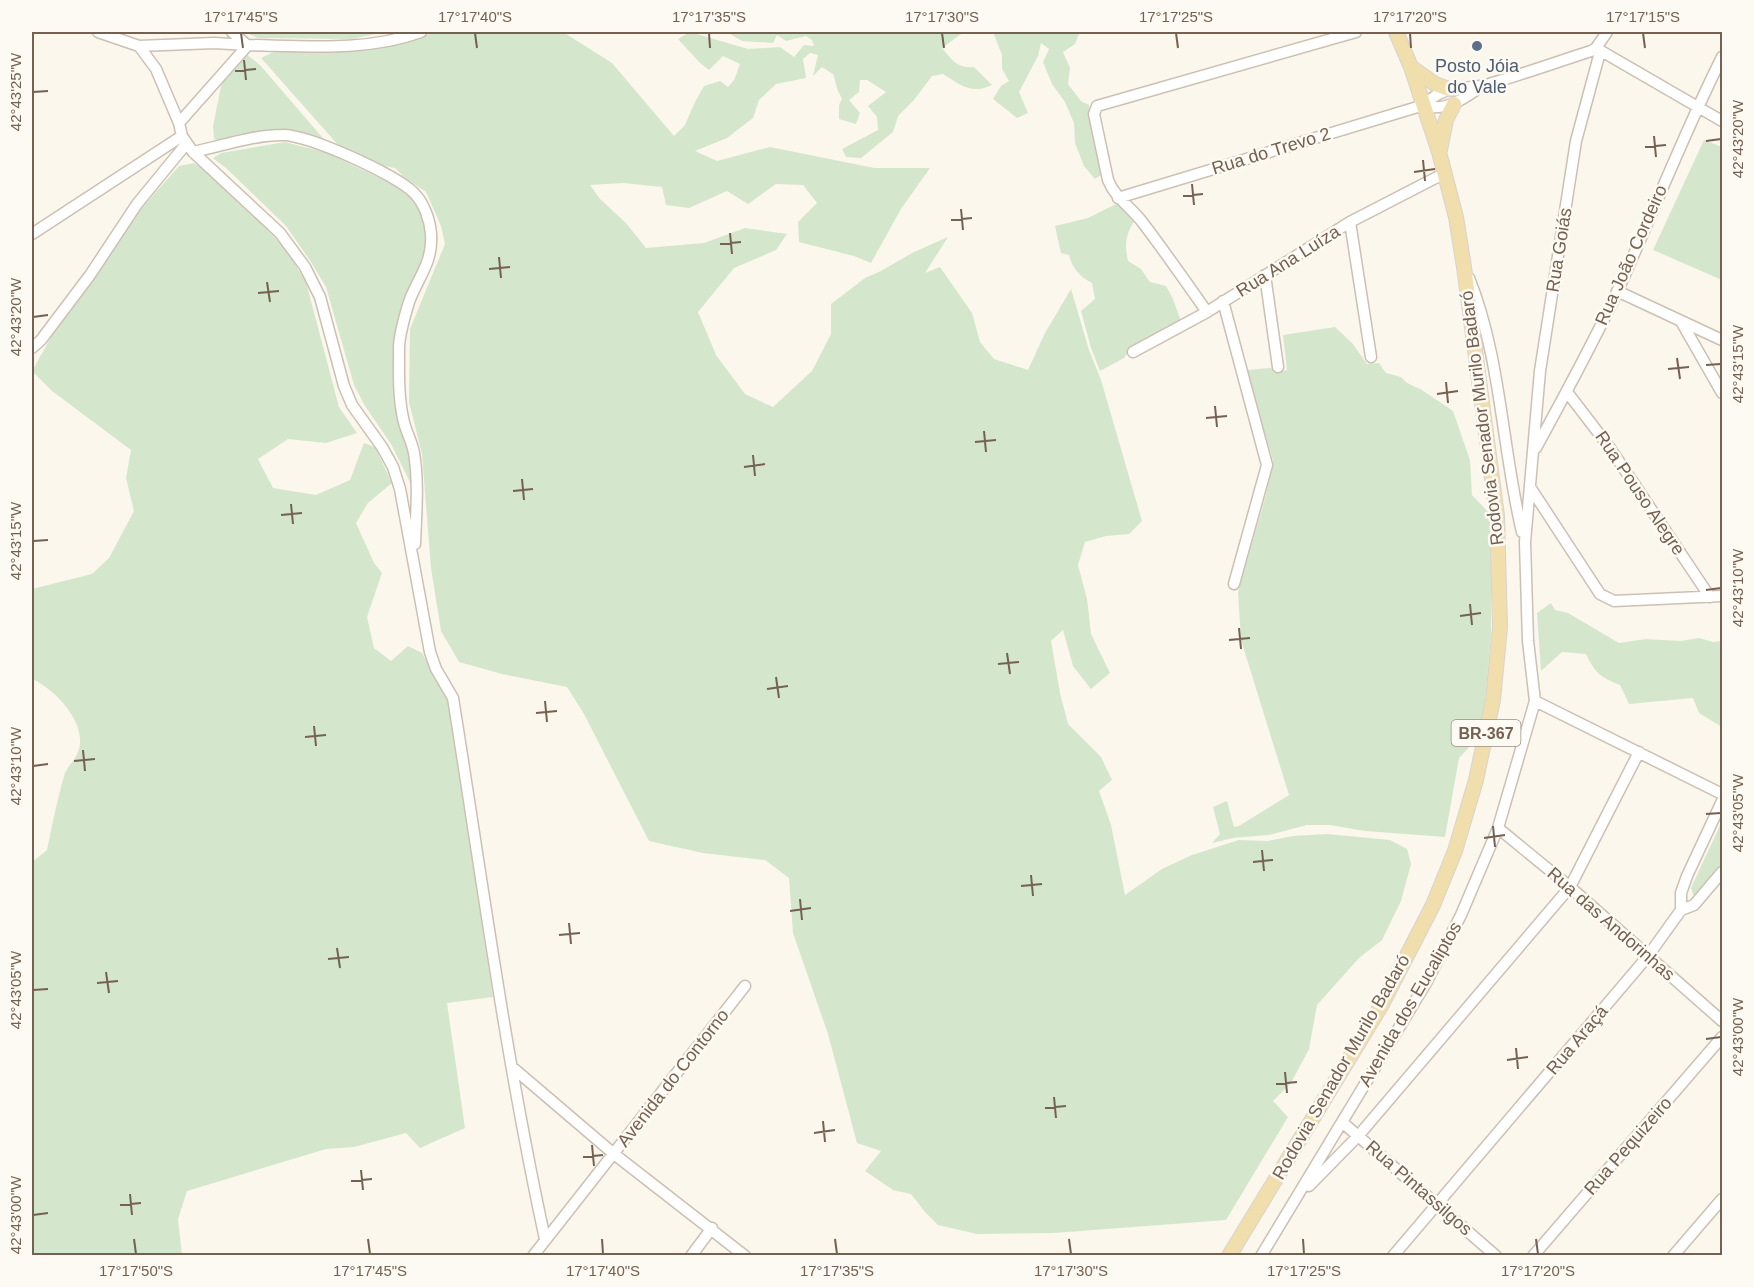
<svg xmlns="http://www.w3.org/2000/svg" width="1754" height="1287" viewBox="0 0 1754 1287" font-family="Helvetica,sans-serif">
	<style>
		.green { fill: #d4e7cc }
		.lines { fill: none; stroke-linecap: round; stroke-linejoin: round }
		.minor-casing { stroke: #ccc0b3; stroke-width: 13 }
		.major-casing { stroke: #d8d3ce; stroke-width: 16 }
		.minor { stroke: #fff; stroke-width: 10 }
		.major { stroke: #f1dead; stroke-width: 14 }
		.ticks { fill: none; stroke: #746151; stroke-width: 2 }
		.service-dot { fill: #5c6f8a; stroke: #fdfaf3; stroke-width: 2 }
		.labels { text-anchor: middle; stroke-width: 5; stroke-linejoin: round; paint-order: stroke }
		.shield { fill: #fdfaf3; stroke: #9d8f82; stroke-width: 1.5 }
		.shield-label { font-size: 16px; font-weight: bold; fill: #746151 }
		.service-label { font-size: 18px; fill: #4e5e75; stroke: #fdfaf3 }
		.street-label { font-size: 18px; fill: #746151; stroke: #fdfaf3 }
		.neatline { fill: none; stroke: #746151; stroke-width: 2 }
		.ticks-label { font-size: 15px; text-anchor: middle; fill: #746151 }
	</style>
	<rect width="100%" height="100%" fill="#fbf7ec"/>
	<!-- green -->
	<path class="green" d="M 244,32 L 384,32 L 352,39 L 258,38 Z
		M 436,32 L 563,32 L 612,63 L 674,136 L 685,125 L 695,102 L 704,86 L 720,81 L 728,87 L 734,80 L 740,64 L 723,56 L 709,70 L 700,63 L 678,39 L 690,32 L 748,49 L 780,47 L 794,57 L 804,45 L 814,46 L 812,40 L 806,36 L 786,41 L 777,35 L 773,43 L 742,41 L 727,32 L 964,32 L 942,48 C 952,60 958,69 974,67 L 992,85 C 971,95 961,85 943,74 L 932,76 L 914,100 L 898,116 L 893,132 L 861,158 L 846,157 L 842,149 L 878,130 L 877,117 L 868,106 L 886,92 L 867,80 L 860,80 L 859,92 L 849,100 L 860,113 L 856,124 L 839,119 L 839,105 L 842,99 L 838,91 L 833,74 L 822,67 L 813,76 L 818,55 L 810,53 L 803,59 L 806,78 L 776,84 L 759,100 L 753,118 L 727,138 L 695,151 L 717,161 L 770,147 L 874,168 L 930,168 L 901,209 L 871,263 L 854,256 L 799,242 L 798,222 L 817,203 L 803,185 L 776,184 L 748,204 L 727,191 L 689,208 L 666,205 L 662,187 L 623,183 L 590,185 L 600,199 L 626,223 L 646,248 L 704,243 L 745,228 L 787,234 L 776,250 L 734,268 L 698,312 L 716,355 L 745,394 L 773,407 L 812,371 L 831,334 L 831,304 L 865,278 L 881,271 L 914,252 L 948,237 L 925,273 L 940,267 L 972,313 L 980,342 L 994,359 L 1028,370 L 1045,333 L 1071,289 L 1089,350 L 1101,380 L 1142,521 L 1129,534 L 1106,536 L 1085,542 L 1078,565 L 1087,599 L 1091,634 L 1110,673 L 1091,689 L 1073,666 L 1063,630 L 1051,641 L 1060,693 L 1068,724 L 1101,757 L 1112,780 L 1099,791 L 1111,825 L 1125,895 L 1162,869 L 1192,855 L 1239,840 L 1268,841 L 1293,836 L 1327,834 L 1390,840 L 1407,849 L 1411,864 L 1401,901 L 1382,940 L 1359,958 L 1317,1005 L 1309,1049 L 1291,1083 L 1273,1101 L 1288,1117 L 1226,1220 L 1054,1233 L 977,1234 L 938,1225 L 925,1212 L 911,1194 L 893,1190 L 865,1171 L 881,1151 L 857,1143 L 828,1034 L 793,933 L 789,878 L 765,860 L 703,853 L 649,841 L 584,714 L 567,687 L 502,674 L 459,662 L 441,631 L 431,568 L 422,454 L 409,402 L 410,329 L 445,244 L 441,226 L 426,192 L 404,177 L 395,168 L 369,163 L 339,146 L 261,58 L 278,50 L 349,51 L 391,46 Z
		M 993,32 L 1080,32 L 1075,44 L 1063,52 L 1070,68 L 1068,84 L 1081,101 L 1089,105 L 1090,121 L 1101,175 L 1095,179 L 1084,166 L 1075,143 L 1074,123 L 1065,102 L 1052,84 L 1043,62 L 1049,49 L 1041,43 L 1038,56 L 1019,92 L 1028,113 L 1017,118 L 993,99 L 1001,86 L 1009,81 L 1002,69 L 1002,55 Z
		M 246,54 L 260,65 L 328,144 L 301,135 L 219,145 L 214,138 L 213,126 L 221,86 L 233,64 Z
		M 1704,140 L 1722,147 L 1722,280 L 1653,250 Z
		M 285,142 L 327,153 L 397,186 L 412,197 L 426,220 L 426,259 L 396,344 L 413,488 L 391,444 L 365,406 L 354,385 L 326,287 L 311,262 L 286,226 L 227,169 L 213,158 L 221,153 Z
		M 194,163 L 215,177 L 285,248 L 306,282 L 339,407 L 357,433 L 326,443 L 288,439 L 258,459 L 273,488 L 316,495 L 350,480 L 364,443 L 375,447 L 392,483 L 368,503 L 356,523 L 374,563 L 382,573 L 367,617 L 374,648 L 391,661 L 408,646 L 422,653 L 447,698 L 493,997 L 447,1003 L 465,1128 L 420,1148 L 406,1133 L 354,1147 L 326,1149 L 187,1191 L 178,1219 L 182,1255 L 32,1255 L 32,862 L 47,850 C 52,825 57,801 64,776 C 66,767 75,761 78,752 C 89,724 55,689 32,679 L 32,589 L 92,574 L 109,558 L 134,511 L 126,478 L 131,450 L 52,391 L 32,371 L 53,334 L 140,210 L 179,166 Z
		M 1120,202 L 1135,220 C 1126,233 1124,245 1128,261 L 1141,269 L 1150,282 L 1166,286 L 1173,299 L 1182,324 L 1148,342 L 1134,344 L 1124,358 L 1100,371 L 1091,348 L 1081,311 L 1095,299 L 1092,283 C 1080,277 1072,268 1069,255 L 1061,253 L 1055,226 L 1088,218 Z
		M 1335,327 L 1353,344 L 1367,364 L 1379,363 L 1386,373 L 1401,377 L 1407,383 L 1422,390 L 1453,411 L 1470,460 L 1472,495 L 1491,515 L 1491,635 L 1482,734 L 1459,758 L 1445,837 L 1365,831 L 1330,825 L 1307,825 L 1269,835 L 1233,838 L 1212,843 L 1220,834 L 1213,807 L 1227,801 L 1234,827 L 1239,826 L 1289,795 L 1241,640 L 1238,592 L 1266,495 L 1273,460 L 1246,370 L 1270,368 L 1280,371 L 1287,370 L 1283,335 Z
		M 1551,603 L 1555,610 L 1568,613 L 1619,643 L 1646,639 L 1681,641 L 1699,638 L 1713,642 L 1722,641 L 1722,727 L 1699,713 L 1693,698 L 1629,704 L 1620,685 C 1600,677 1595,673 1586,654 L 1562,652 L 1541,671 L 1537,613 Z
		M 1722,821 L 1722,866 L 1700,893 L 1693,895 L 1691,888 Z"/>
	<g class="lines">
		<!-- minor casing -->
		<g class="minor-casing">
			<path id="minor" d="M 98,32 L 139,46 L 156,69 L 179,123 L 182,136 L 193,152 L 280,233 L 305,267 L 320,297 L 344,386 L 352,405 L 382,447 L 393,467 L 400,489 L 430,652 L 436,669 L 453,698 C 482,879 506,1060 545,1239
				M 232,32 L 247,45
				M 139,46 L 214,43 L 248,45
				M 1596,48 L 1722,121
				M 1424,105 C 1446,113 1464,98 1482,86
				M 179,123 L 248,45 C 305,46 366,52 421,32
				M 193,152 C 222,146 253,135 282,135 C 307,134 397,175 414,193 C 424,203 430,220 431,234 C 433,263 418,277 409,302 C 405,315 400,332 399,346 C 399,370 398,395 403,418 C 405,430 412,441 414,453 C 419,483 416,514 415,544
				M 1118,198 L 1424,105 C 1446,83 1462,91 1489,84 C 1523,74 1557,62 1591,51 L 1596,48 L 1607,32
				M 1350,222 L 1371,357
				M 32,234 L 182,136
				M 1265,275 L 1278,367
				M 1469,278 C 1501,357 1502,449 1522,532
				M 1617,291 L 1722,340
				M 1223,301 L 1267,465 L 1234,584
				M 1207,312 C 1186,282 1165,252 1143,223 C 1131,207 1115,198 1108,180 L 1094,114 L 1097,106 L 1356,32
				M 1682,323 L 1722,393
				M 32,348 L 41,340 L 90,275 L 137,204 L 187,143
				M 1133,352 L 1207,312 L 1350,222 L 1445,173
				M 1567,392 L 1610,448 L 1710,597
				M 1536,448 C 1564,396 1593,344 1618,290 C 1653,213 1684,133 1722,57
				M 1530,487 L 1600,594 L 1614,601 L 1722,596
				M 1535,701 L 1722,794
				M 1498,828 L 1570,887 L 1722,1021
				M 1681,910 L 1694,905 L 1722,872
				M 512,1067 L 614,1154 L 745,1256
				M 1342,1122 L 1496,1256
				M 1309,1186 L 1359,1135 L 1570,887 L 1639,752
				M 533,1256 L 745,986
				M 691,1256 L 712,1228
				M 1261,1256 L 1426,983 L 1461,915 L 1498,828 L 1535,701 L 1528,641 L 1525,542 L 1540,371 L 1576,141 L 1600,52
				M 1393,1256 L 1648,956 L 1681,910 L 1681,893 L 1687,876 L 1722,801
				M 1533,1256 L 1722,1037
				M 1673,1256 L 1722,1199"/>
		</g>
		<!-- major casing -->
		<g class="major-casing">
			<path id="major" d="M 1411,67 L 1435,84 L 1449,89
				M 1440,150 L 1446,120 L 1454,104
				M 1229,1256 L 1381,1006 L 1433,905 L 1455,851 L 1476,780 L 1493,700 L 1500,627 L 1497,516 L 1464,267 L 1456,217 L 1439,152 L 1411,67 L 1396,32"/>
		</g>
		<!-- minor -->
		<use href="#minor" class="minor"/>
		<!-- major -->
		<use href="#major" class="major"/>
	</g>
	<!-- ticks -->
	<path class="ticks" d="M 241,33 L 243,48M 475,33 L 477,48M 709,33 L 710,48M 942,33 L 944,48M 1176,33 L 1178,48M 1410,33 L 1411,48M 1643,33 L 1645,48M 244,60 L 246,80M 235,71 L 256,69M 33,92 L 48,91M 1654,136 L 1656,157M 1706,141 L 1721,139M 1645,147 L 1666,145M 1423,160 L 1425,181M 1414,172 L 1435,169M 1192,184 L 1194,205M 1183,196 L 1203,194M 961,209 L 963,230M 951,220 L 972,218M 730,233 L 732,254M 720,244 L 741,242M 499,257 L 501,278M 489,269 L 510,267M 267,282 L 270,302M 258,293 L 279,291M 33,317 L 48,315M 1677,358 L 1680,379M 1706,365 L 1721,364M 1668,369 L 1689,367M 1446,382 L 1448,403M 1437,394 L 1458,391M 1215,406 L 1217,427M 1206,418 L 1227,416M 984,431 L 986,452M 975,442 L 996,440M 753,455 L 755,476M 744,467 L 765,464M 522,479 L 524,500M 513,491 L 533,489M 291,504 L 293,524M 281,515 L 302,513M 33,541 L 48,540M 1706,590 L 1721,588M 1470,604 L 1472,625M 1460,616 L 1481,613M 1239,628 L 1241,649M 1229,640 L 1250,638M 1007,653 L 1010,674M 998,664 L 1019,662M 776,677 L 779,698M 767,689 L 788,686M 545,701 L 547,722M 536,713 L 557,711M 314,726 L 316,746M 305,737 L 326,735M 83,750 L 85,771M 74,761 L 95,759M 33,766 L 48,764M 1706,814 L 1721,813M 1493,826 L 1495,847M 1484,838 L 1505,835M 1262,850 L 1264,871M 1253,862 L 1273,860M 1031,875 L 1033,896M 1021,886 L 1042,884M 800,899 L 802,920M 790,911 L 811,908M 569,923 L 571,944M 559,935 L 580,933M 337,948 L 340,968M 328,959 L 349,957M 106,972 L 109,993M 97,983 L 118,981M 33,990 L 48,989M 1706,1039 L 1721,1037M 1516,1048 L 1518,1069M 1507,1060 L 1528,1057M 1285,1072 L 1287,1093M 1276,1084 L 1297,1082M 1054,1097 L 1056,1118M 1045,1108 L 1066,1106M 823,1121 L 825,1142M 814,1133 L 835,1130M 592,1145 L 594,1166M 583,1157 L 603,1155M 361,1170 L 363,1190M 351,1181 L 372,1179M 130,1194 L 132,1215M 120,1205 L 141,1203M 33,1215 L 48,1213M 134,1239 L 136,1254M 368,1239 L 370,1254M 602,1239 L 603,1254M 835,1239 L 837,1254M 1069,1239 L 1071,1254M 1303,1239 L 1304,1254M 1536,1239 L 1538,1254"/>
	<!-- markers -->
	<circle class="service-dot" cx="1477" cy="46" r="6"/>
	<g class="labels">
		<!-- shield labels -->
		<rect class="shield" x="1451.5" y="720" width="69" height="26" rx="4.5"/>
		<g class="shield-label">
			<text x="1486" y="739">BR-367</text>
		</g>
		<!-- service labels -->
		<g class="service-label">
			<text x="1477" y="72">Posto Jóia<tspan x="1477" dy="21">do Vale</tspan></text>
		</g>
		<!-- street labels -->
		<g class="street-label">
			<text transform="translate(1271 151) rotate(-17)" y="6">Rua do Trevo 2</text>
			<text transform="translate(1559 250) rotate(-81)" y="6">Rua Goiás</text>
			<text transform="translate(1631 255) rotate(-66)" y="6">Rua João Cordeiro</text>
			<text transform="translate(1288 261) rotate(-32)" y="6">Rua Ana Luíza</text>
			<text transform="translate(1482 418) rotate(-97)" y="6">Rodovia Senador Murilo Badaró</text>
			<text transform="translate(1640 493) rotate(56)" y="6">Rua Pouso Alegre</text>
			<text transform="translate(1611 924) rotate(41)" y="6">Rua das Andorinhas</text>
			<text transform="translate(1410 1004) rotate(-60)" y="6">Avenida dos Eucaliptos</text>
			<text transform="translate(1577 1040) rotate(-50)" y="6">Rua Araçá</text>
			<text transform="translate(1341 1067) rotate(-60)" y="6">Rodovia Senador Murilo Badaró</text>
			<text transform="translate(673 1078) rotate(-52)" y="6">Avenida do Contorno</text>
			<text transform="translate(1628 1146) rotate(-49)" y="6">Rua Pequizeiro</text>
			<text transform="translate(1419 1188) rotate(41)" y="6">Rua Pintassilgos</text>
		</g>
	</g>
	<!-- border -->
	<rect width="1754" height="1287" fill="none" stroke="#fdfaf3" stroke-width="66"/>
	<rect x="33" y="33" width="1688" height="1221" class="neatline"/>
	<g class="ticks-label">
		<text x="241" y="22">17°17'45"S</text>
		<text x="475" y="22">17°17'40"S</text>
		<text x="709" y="22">17°17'35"S</text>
		<text x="942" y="22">17°17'30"S</text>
		<text x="1176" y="22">17°17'25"S</text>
		<text x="1410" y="22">17°17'20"S</text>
		<text x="1643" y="22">17°17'15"S</text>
		<text transform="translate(16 92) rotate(-90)" y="5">42°43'25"W</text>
		<text transform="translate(1738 139) rotate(-90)" y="5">42°43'20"W</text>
		<text transform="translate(16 317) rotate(-90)" y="5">42°43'20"W</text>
		<text transform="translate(1738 364) rotate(-90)" y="5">42°43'15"W</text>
		<text transform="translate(16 541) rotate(-90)" y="5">42°43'15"W</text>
		<text transform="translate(1738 588) rotate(-90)" y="5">42°43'10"W</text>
		<text transform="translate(16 766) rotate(-90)" y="5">42°43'10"W</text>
		<text transform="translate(1738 813) rotate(-90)" y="5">42°43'05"W</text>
		<text transform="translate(16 990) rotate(-90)" y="5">42°43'05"W</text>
		<text transform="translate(1738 1037) rotate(-90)" y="5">42°43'00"W</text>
		<text transform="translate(16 1215) rotate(-90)" y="5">42°43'00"W</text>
		<text x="136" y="1276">17°17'50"S</text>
		<text x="370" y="1276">17°17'45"S</text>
		<text x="603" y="1276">17°17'40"S</text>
		<text x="837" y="1276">17°17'35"S</text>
		<text x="1071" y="1276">17°17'30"S</text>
		<text x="1304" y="1276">17°17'25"S</text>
		<text x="1538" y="1276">17°17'20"S</text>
	</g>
</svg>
